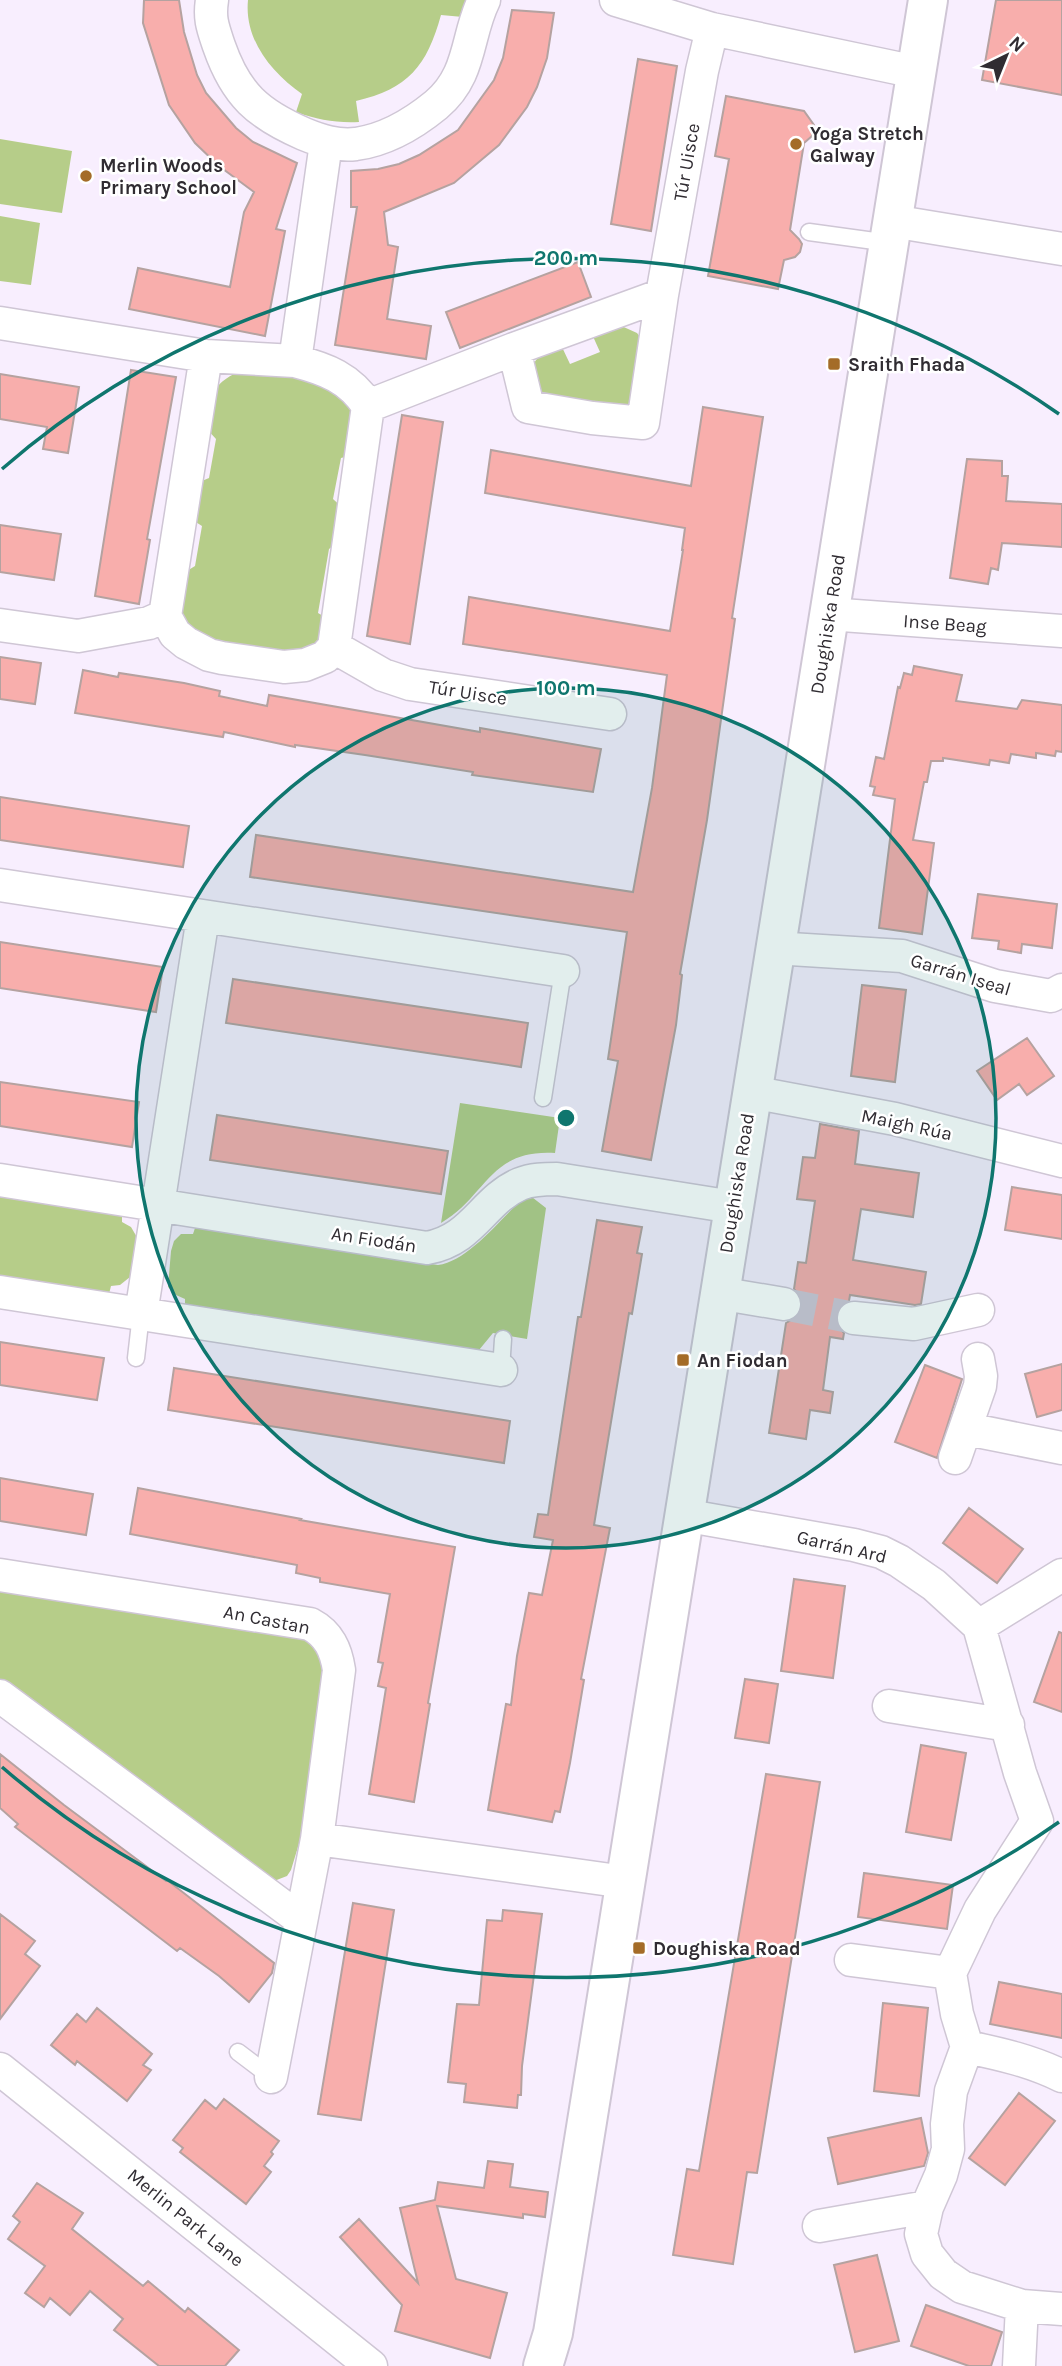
<svg xmlns="http://www.w3.org/2000/svg" width="1062" height="2366" viewBox="0 0 1062 2366" font-family="Karla,sans-serif">
	<style>
		.green { fill: #b6cd89 }
		.building { fill: #f8aeac; stroke: #b5a2a0; stroke-width: 2 }
		.lines { fill: none; stroke-linecap: round; stroke-linejoin: round }
		.minor-tunnel { stroke: #d0c7d5; stroke-width: 32; stroke-dasharray: 32 16; stroke-linecap: butt }
		.service-casing { stroke: #cfc6d5; stroke-width: 19 }
		.minor-casing { stroke: #cfc6d5; stroke-width: 35 }
		.tertiary-casing { stroke: #cfc6d5; stroke-width: 42 }
		.service { stroke: #fff; stroke-width: 16 }
		.minor { stroke: #fff; stroke-width: 32 }
		.tertiary { stroke: #fff; stroke-width: 38 }
		.ring { fill: none; stroke: #0f766e; stroke-width: 3.5 }
		.poi-dot { fill: #a46c28; stroke: #fff; stroke-width: 2.5 }
		.labels { text-anchor: middle; stroke-width: 5; stroke-linejoin: round; paint-order: stroke }
		.poi-label { font-size: 19px; font-weight: bold; fill: #302c32; stroke: #fff; text-anchor: start }
		.street-label { font-size: 19px; fill: #302c32; stroke: #fff }
		.centre { fill: #0f766e; stroke: #fff; stroke-width: 3.5 }
		.ring-label { font-size: 21px; text-anchor: middle; font-weight: bold; fill: #0f766e; stroke: #fff; stroke-width: 5; stroke-linejoin: round; paint-order: stroke }
	</style>
	<rect width="100%" height="100%" fill="#f8eefe"/>
	<!-- green -->
	<path class="green" d="M 248,0 L 466,0 L 463,17 L 441,15 C 427,66 408,89 356,101 L 359,122 C 336,123 318,120 296,112 L 302,94 C 272,73 244,40 248,0 Z
		M 0,139 L 72,151 L 62,213 L 0,204 Z
		M 0,216 L 40,223 L 31,285 L 0,281 Z
		M 617,324 L 637,333 L 643,341 L 632,401 L 625,407 L 616,409 L 541,394 L 531,371 C 537,354 544,351 561,345 L 570,364 L 600,352 L 591,332 Z
		M 246,369 L 312,377 L 357,400 L 357,454 L 341,458 L 333,499 L 345,510 L 340,541 L 329,549 L 318,613 L 330,620 L 316,649 L 296,656 L 211,645 L 184,626 L 179,607 L 182,574 L 195,566 L 202,526 L 191,519 L 197,483 L 209,478 L 216,439 L 205,427 C 212,394 211,382 246,369 Z
		M 460,1103 L 560,1118 L 555,1153 C 489,1149 487,1196 441,1223 Z
		M 528,1194 L 546,1208 L 527,1339 L 493,1333 L 479,1350 L 185,1306 L 185,1299 L 176,1295 L 168,1287 L 171,1251 L 174,1241 L 181,1234 L 193,1234 L 195,1228 L 438,1265 C 470,1261 503,1215 528,1194 Z
		M 0,1197 L 122,1216 L 122,1222 L 131,1227 L 138,1239 L 130,1277 L 120,1285 L 111,1286 L 109,1294 L 0,1277 Z
		M 0,1588 L 304,1633 L 326,1660 L 301,1837 L 291,1870 L 287,1876 L 274,1881 L 0,1679 Z"/>
	<!-- building -->
	<path class="building" d="M 144,0 L 179,0 L 184,32 L 197,75 L 206,93 L 236,128 L 253,142 L 297,163 L 276,229 L 285,231 L 265,336 L 129,309 L 138,268 L 230,287 L 244,212 L 254,192 L 219,166 L 195,143 L 169,105 L 143,23 Z
		M 996,0 L 1062,0 L 1062,95 L 982,80 Z
		M 512,10 L 554,13 L 547,58 L 537,87 L 527,107 L 499,145 L 454,183 L 384,212 L 388,245 L 398,247 L 387,319 L 431,326 L 426,359 L 335,345 L 357,207 L 351,207 L 351,171 L 378,169 L 399,164 L 419,155 L 458,130 L 494,80 L 503,58 Z
		M 638,59 L 677,66 L 651,231 L 611,224 Z
		M 726,96 L 804,111 L 814,125 L 812,136 L 804,143 L 790,230 L 799,239 L 802,244 L 800,252 L 795,257 L 784,260 L 778,289 L 708,276 L 729,159 L 715,156 Z
		M 578,262 L 591,297 L 460,348 L 446,312 Z
		M 131,370 L 176,377 L 147,539 L 150,540 L 139,604 L 95,596 Z
		M 0,374 L 79,387 L 68,453 L 43,449 L 47,427 L 0,419 Z
		M 703,407 L 763,417 L 732,618 L 735,619 L 707,820 L 680,974 L 682,975 L 676,1025 L 651,1160 L 602,1151 L 618,1061 L 608,1059 L 627,932 L 250,877 L 256,835 L 633,892 L 652,788 L 667,675 L 463,644 L 469,597 L 670,631 L 683,550 L 682,550 L 685,528 L 485,493 L 491,450 L 691,486 Z
		M 402,415 L 443,422 L 410,644 L 367,636 Z
		M 967,459 L 1002,461 L 1002,476 L 1008,476 L 1006,501 L 1062,504 L 1062,547 L 1002,543 L 998,570 L 991,568 L 988,584 L 950,578 Z
		M 0,525 L 61,534 L 54,580 L 0,572 Z
		M 0,657 L 41,663 L 35,704 L 0,699 Z
		M 914,666 L 962,675 L 956,701 L 1017,709 L 1022,700 L 1062,705 L 1062,752 L 1056,751 L 1055,756 L 1036,753 L 1036,758 L 1011,754 L 1009,763 L 990,760 L 989,765 L 943,758 L 943,761 L 931,761 L 927,782 L 924,782 L 913,840 L 934,843 L 922,934 L 879,928 L 895,799 L 873,795 L 875,787 L 870,786 L 876,757 L 884,759 L 898,687 L 900,688 L 904,673 L 912,675 Z
		M 83,670 L 118,677 L 119,673 L 184,683 L 220,691 L 219,696 L 267,706 L 269,695 L 480,732 L 480,728 L 601,749 L 593,792 L 472,775 L 473,772 L 365,755 L 295,745 L 295,747 L 224,732 L 223,737 L 75,713 Z
		M 0,797 L 189,826 L 183,867 L 0,840 Z
		M 978,894 L 1057,904 L 1052,948 L 1022,944 L 1021,953 L 998,949 L 999,941 L 972,938 Z
		M 0,942 L 163,967 L 156,1012 L 0,988 Z
		M 233,979 L 528,1023 L 521,1067 L 226,1023 Z
		M 862,985 L 906,990 L 895,1082 L 851,1076 Z
		M 1027,1038 L 1054,1076 L 1027,1095 L 1019,1084 L 997,1100 L 977,1071 Z
		M 0,1082 L 139,1102 L 132,1147 L 0,1126 Z
		M 217,1115 L 448,1151 L 441,1194 L 210,1160 Z
		M 820,1124 L 859,1131 L 855,1164 L 919,1173 L 913,1217 L 861,1209 L 853,1260 L 926,1272 L 921,1304 L 915,1305 L 850,1295 L 849,1301 L 840,1307 L 836,1317 L 838,1326 L 844,1333 L 843,1339 L 830,1337 L 823,1390 L 833,1392 L 830,1413 L 810,1410 L 806,1439 L 769,1433 L 786,1323 L 798,1316 L 802,1306 L 801,1297 L 794,1289 L 798,1262 L 806,1263 L 815,1201 L 797,1199 L 803,1157 L 815,1158 Z
		M 1012,1187 L 1062,1195 L 1062,1239 L 1005,1230 Z
		M 597,1220 L 642,1227 L 637,1253 L 642,1254 L 632,1314 L 629,1313 L 594,1525 L 610,1528 L 581,1679 L 584,1680 L 570,1763 L 560,1812 L 555,1811 L 552,1822 L 488,1810 L 506,1704 L 511,1705 L 517,1656 L 529,1593 L 542,1595 L 553,1540 L 534,1537 L 538,1514 L 548,1515 L 578,1317 L 581,1317 Z
		M 0,1342 L 104,1358 L 97,1400 L 0,1385 Z
		M 1062,1364 L 1062,1410 L 1037,1417 L 1025,1374 Z
		M 925,1365 L 962,1379 L 937,1458 L 895,1442 Z
		M 174,1368 L 510,1421 L 504,1463 L 168,1410 Z
		M 0,1478 L 93,1494 L 86,1535 L 0,1521 Z
		M 138,1488 L 301,1519 L 300,1520 L 455,1547 L 428,1703 L 430,1704 L 414,1802 L 369,1794 L 386,1688 L 378,1686 L 383,1663 L 378,1662 L 390,1594 L 320,1582 L 320,1578 L 296,1573 L 297,1565 L 130,1534 Z
		M 969,1508 L 1023,1549 L 997,1583 L 943,1543 Z
		M 794,1579 L 845,1586 L 833,1678 L 781,1671 Z
		M 1059,1632 L 1062,1633 L 1062,1712 L 1034,1702 Z
		M 745,1679 L 778,1684 L 769,1743 L 735,1738 Z
		M 921,1745 L 966,1753 L 951,1840 L 906,1832 Z
		M 0,1754 L 64,1805 L 166,1881 L 167,1880 L 274,1963 L 272,1973 L 249,2002 L 219,1976 L 180,1948 L 177,1951 L 15,1827 L 18,1824 L 0,1808 Z
		M 766,1774 L 820,1782 L 757,2173 L 747,2172 L 733,2264 L 673,2255 L 687,2169 L 699,2171 Z
		M 864,1873 L 953,1885 L 947,1929 L 858,1917 Z
		M 353,1903 L 394,1910 L 361,2120 L 318,2114 Z
		M 503,1910 L 542,1914 L 522,2066 L 521,2095 L 518,2095 L 517,2108 L 464,2102 L 466,2084 L 448,2082 L 457,2004 L 479,2005 L 487,1920 L 502,1921 Z
		M 0,1914 L 35,1941 L 25,1954 L 40,1966 L 0,2019 Z
		M 999,1982 L 1062,1994 L 1062,2038 L 990,2024 Z
		M 883,2003 L 928,2008 L 919,2096 L 874,2091 Z
		M 97,2008 L 152,2054 L 143,2065 L 151,2070 L 127,2101 L 77,2061 L 75,2065 L 51,2045 L 77,2014 L 86,2022 Z
		M 1019,2093 L 1055,2121 L 1005,2185 L 969,2158 Z
		M 224,2099 L 279,2141 L 271,2152 L 273,2154 L 264,2166 L 271,2172 L 246,2204 L 180,2152 L 183,2148 L 173,2140 L 205,2100 L 216,2109 Z
		M 921,2118 L 928,2153 L 924,2166 L 838,2184 L 828,2138 Z
		M 488,2161 L 513,2164 L 510,2187 L 548,2192 L 545,2217 L 523,2214 L 523,2218 L 437,2206 L 456,2279 L 507,2293 L 490,2358 L 395,2331 L 402,2305 L 340,2237 L 359,2219 L 418,2283 L 400,2208 L 435,2200 L 438,2182 L 484,2188 Z
		M 37,2183 L 83,2213 L 72,2229 L 143,2286 L 148,2281 L 185,2312 L 188,2308 L 239,2350 L 225,2366 L 159,2366 L 114,2330 L 123,2319 L 90,2291 L 70,2315 L 50,2298 L 44,2307 L 25,2293 L 45,2266 L 8,2239 L 20,2222 L 13,2216 Z
		M 877,2255 L 899,2341 L 855,2352 L 834,2265 Z
		M 926,2305 L 1002,2332 L 991,2366 L 969,2366 L 911,2346 Z"/>
	<g class="lines">
		<!-- minor-tunnel -->
		<path class="minor-tunnel" d="M 784,1304 L 854,1318"/>
		<!-- service casing -->
		<g class="service-casing">
			<path id="service" d="M 809,232 L 889,243
				M 543,1098 L 563,971
				M 136,1358 L 141,1314
				M 501,1370 L 503,1339
				M 238,2052 L 271,2077"/>
		</g>
		<!-- minor casing -->
		<g class="minor-casing">
			<path id="minor" d="M 212,0 C 209,19 213,28 219,46 C 236,95 258,114 304,134 C 321,141 337,146 356,144 C 385,140 414,123 436,105 C 472,75 466,36 484,0
				M 616,0 L 712,29 L 916,72
				M 892,221 L 1062,249
				M 0,323 L 206,356
				M 514,349 L 528,407 L 592,418 L 643,423 L 662,295 L 702,71 L 712,29
				M 295,361 L 206,356 L 165,616 L 175,634 L 186,643 L 209,655 L 222,658 L 284,667 L 305,665 L 325,657 L 334,647 L 368,406 C 350,378 326,369 295,361 L 326,143
				M 368,406 L 514,349 L 662,295
				M 828,614 L 1062,631
				M 0,625 L 78,636 L 149,623 L 165,616
				M 334,647 L 383,675 L 410,684 L 610,714
				M 0,885 L 563,971
				M 774,948 L 902,956 L 995,986 L 1051,996 L 1062,990
				M 751,1092 L 895,1119 L 1062,1161
				M 0,1180 L 427,1248 C 473,1240 483,1200 520,1184 C 532,1179 545,1179 557,1179 L 733,1207
				M 0,1292 L 501,1370
				M 718,1293 L 784,1304
				M 141,1314 L 203,917
				M 854,1318 L 914,1324 L 978,1310
				M 967,1429 L 1062,1448
				M 955,1458 L 980,1386 L 981,1376 L 978,1359
				M 683,1515 L 854,1545 L 881,1552 L 899,1561 L 934,1585 L 979,1626 L 1020,1773 L 1037,1821 L 980,1910 L 950,1973 L 957,2014 L 967,2047 L 951,2091 L 947,2124 L 948,2149 L 941,2175 L 927,2207 L 921,2234 L 927,2254 L 943,2274 L 962,2287 L 1022,2306 L 1062,2309
				M 0,1575 L 310,1624 C 329,1634 336,1650 339,1670 L 317,1839 L 271,2077
				M 979,1626 L 1062,1575
				M 0,1696 L 300,1919
				M 889,1706 L 1008,1725
				M 317,1839 L 625,1882
				M 851,1960 L 950,1973
				M 967,2047 C 1001,2054 1031,2061 1062,2076
				M 0,2069 L 371,2366
				M 819,2226 L 927,2207
				M 1019,2366 L 1022,2306"/>
		</g>
		<!-- tertiary casing -->
		<g class="tertiary-casing">
			<path id="tertiary" d="M 543,2366 L 553,2333 L 928,0"/>
		</g>
		<!-- service -->
		<use href="#service" class="service"/>
		<!-- minor -->
		<use href="#minor" class="minor"/>
		<!-- tertiary -->
		<use href="#tertiary" class="tertiary"/>
	</g>
	<!-- distance rings -->
	<circle cx="566" cy="1118" r="430" fill="#0f766e" fill-opacity=".12"/>
	<g class="ring">
		<circle cx="566" cy="1118" r="430"/>
		<path d="M1059 1822A860 860 0 0 1 2 1767M2 469A860 860 0 0 1 1059 414"/>
	</g>
	<!-- markers -->
	<g class="poi-dot">
		<circle cx="796" cy="144" r="7"/>
		<circle cx="86" cy="176" r="7"/>
		<rect x="827" y="357" width="14" height="14" rx="3.5"/>
		<rect x="676" y="1353" width="14" height="14" rx="3.5"/>
		<rect x="632" y="1941" width="14" height="14" rx="3.5"/>
	</g>
	<g class="labels">
		<!-- poi labels -->
		<g class="poi-label">
			<text x="810" y="140">Yoga Stretch<tspan x="810" dy="22">Galway</tspan></text>
			<text x="100" y="172">Merlin Woods<tspan x="100" dy="22">Primary School</tspan></text>
			<text x="848" y="371">Sraith Fhada</text>
			<text x="697" y="1367">An Fiodan</text>
			<text x="653" y="1955">Doughiska Road</text>
		</g>
		<!-- street labels -->
		<g class="street-label">
			<text transform="translate(686 162) rotate(-80)" y="7">Túr Uisce</text>
			<text transform="translate(945 623) rotate(4)" y="7">Inse Beag</text>
			<text transform="translate(827 624) rotate(-81)" y="7">Doughiska Road</text>
			<text transform="translate(468 692) rotate(9)" y="7">Túr Uisce</text>
			<text transform="translate(961 974) rotate(17)" y="7">Garrán Iseal</text>
			<text transform="translate(907 1124) rotate(12)" y="7">Maigh Rúa</text>
			<text transform="translate(736 1183) rotate(-81)" y="7">Doughiska Road</text>
			<text transform="translate(374 1239) rotate(9)" y="7">An Fiodán</text>
			<text transform="translate(842 1546) rotate(13)" y="7">Garrán Ard</text>
			<text transform="translate(267 1619) rotate(11)" y="7">An Castan</text>
			<text transform="translate(186 2217) rotate(39)" y="7">Merlin Park Lane</text>
		</g>
	</g>
	<circle cx="566" cy="1118" r="10" class="centre"/>
	<g class="ring-label">
		<text x="566" y="265">200 m</text>
		<text x="566" y="695">100 m</text>
	</g>
	<!-- north arrow -->
	<g transform="translate(1006 56) rotate(43)" stroke="#ffffff" stroke-width="5" paint-order="stroke">
	<path d="M0-5L12 26L0 18L-12 26Z" fill="#302c32"/>
	<text y="-10" font-size="19" font-weight="bold" text-anchor="middle" fill="#302c32">N</text>
	</g>
</svg>
